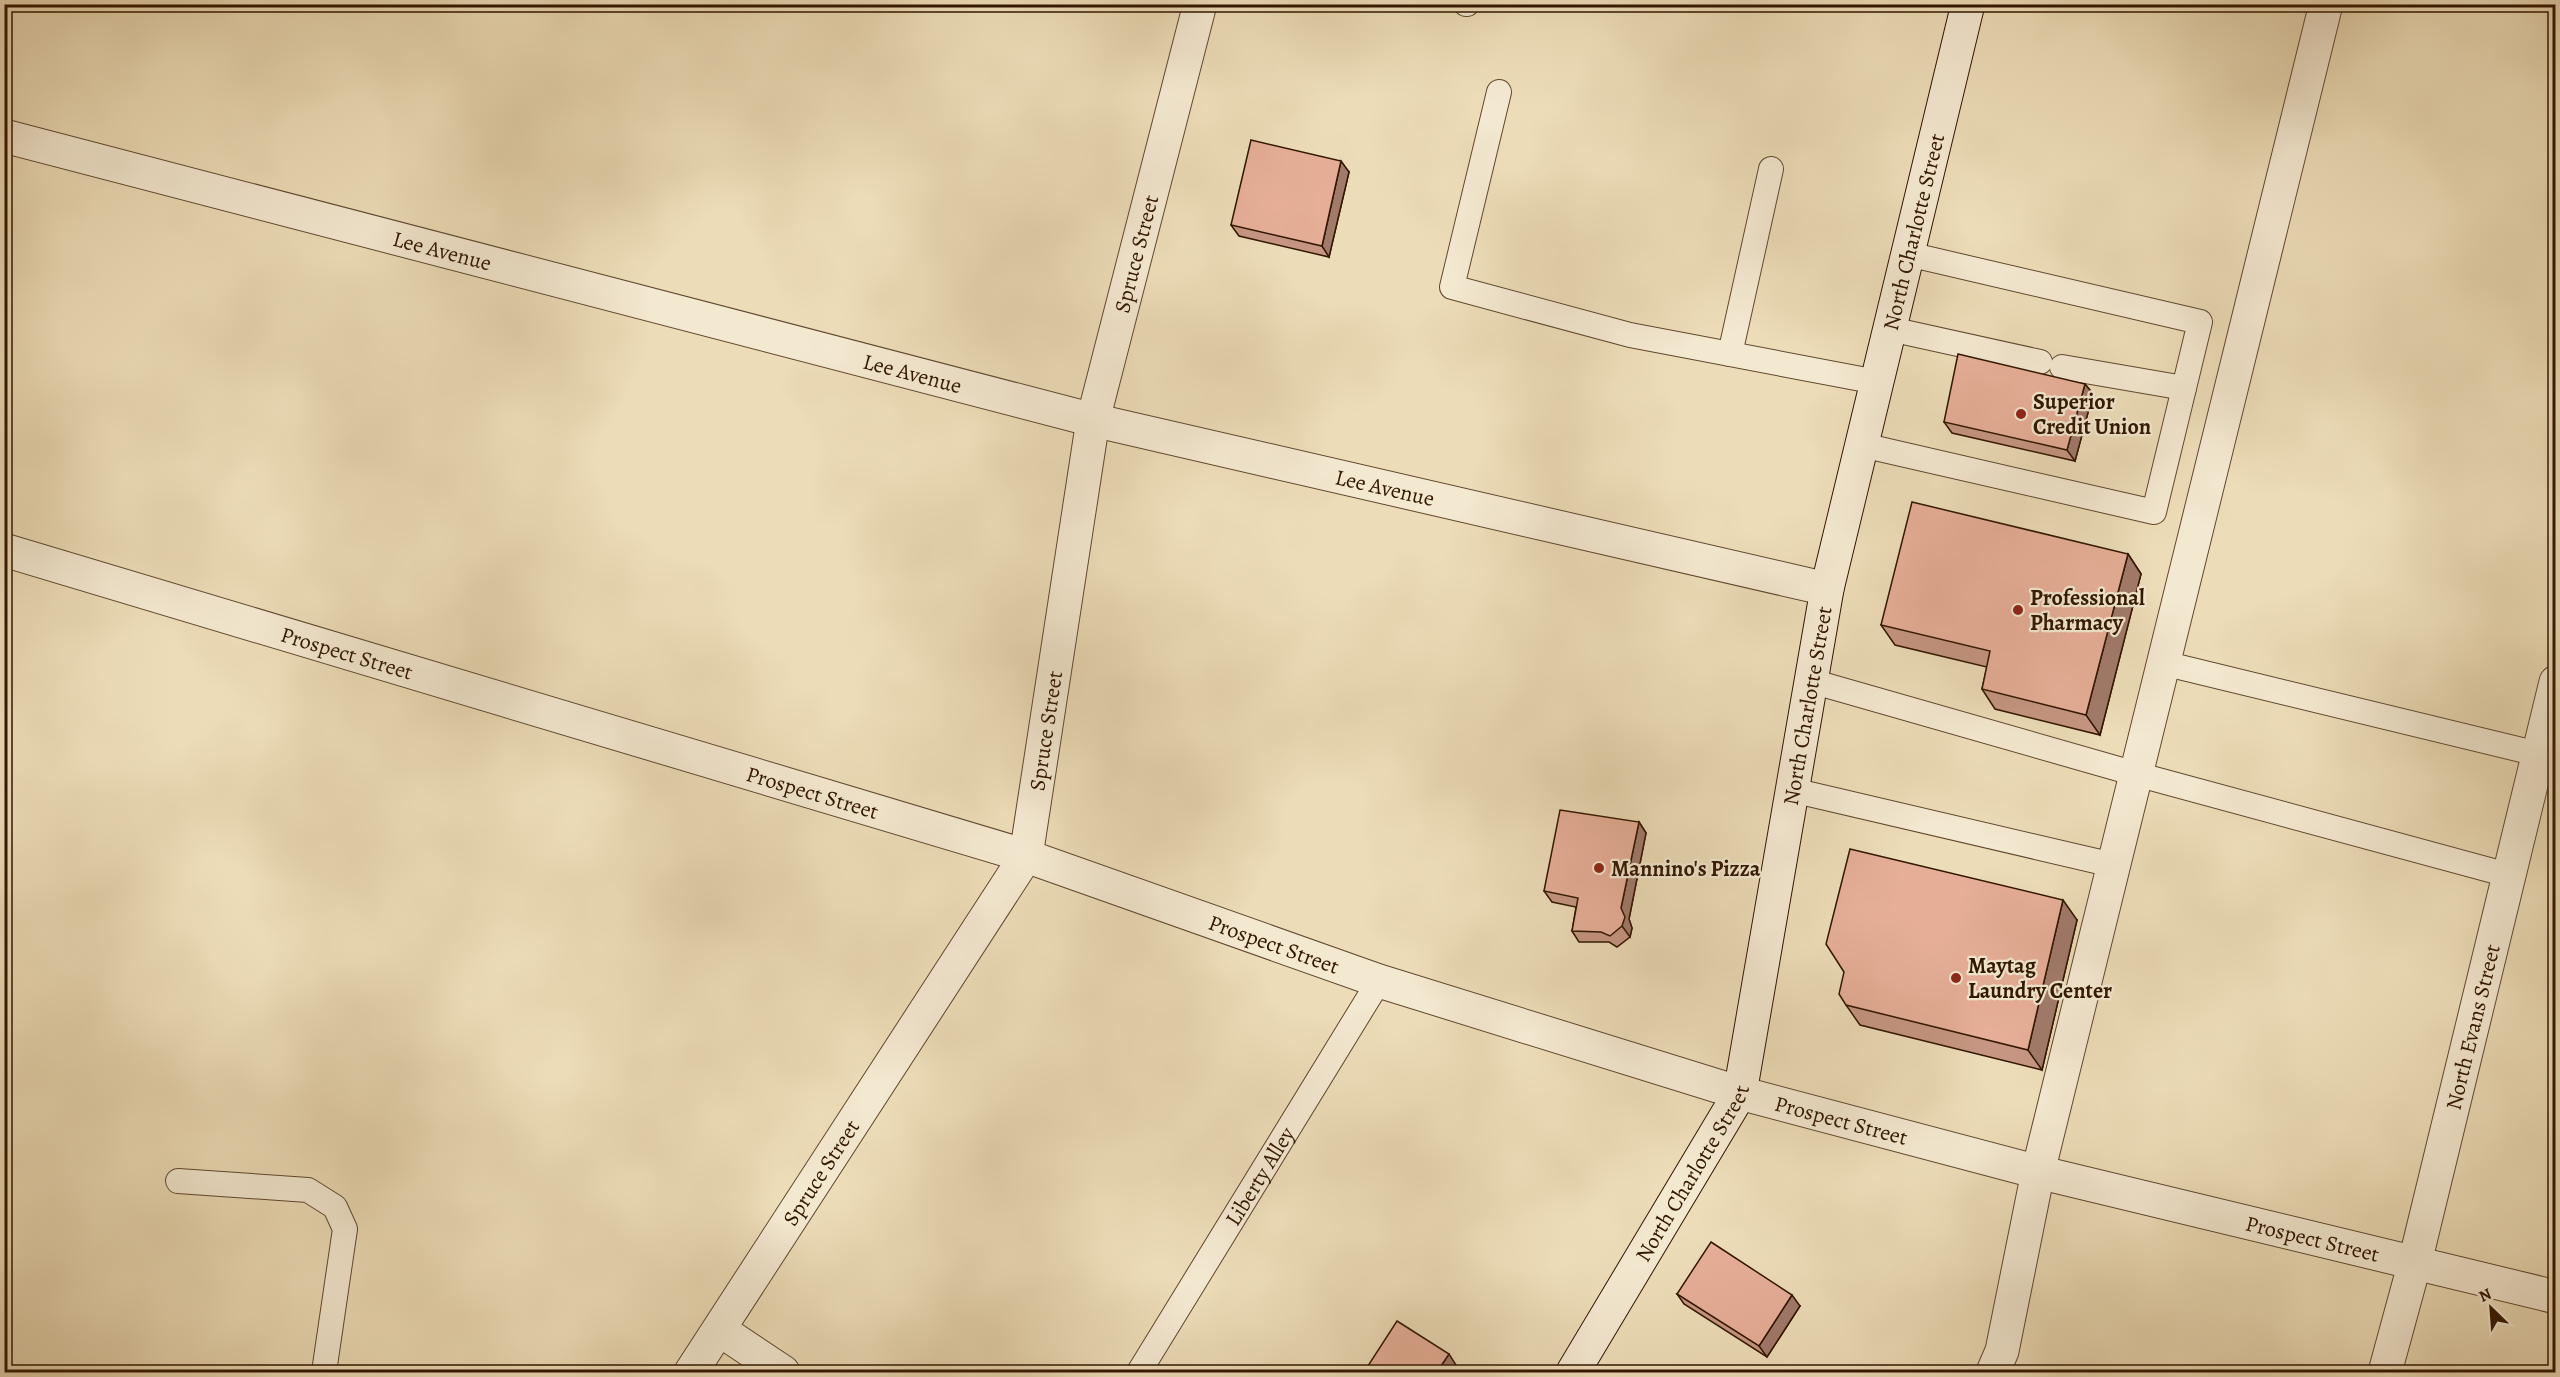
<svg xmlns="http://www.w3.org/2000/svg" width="2560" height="1377" viewBox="0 0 2560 1377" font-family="Alegreya,serif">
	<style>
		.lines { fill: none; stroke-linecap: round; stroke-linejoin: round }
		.lane-casing { stroke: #60482e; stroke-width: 26 }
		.street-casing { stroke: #60482e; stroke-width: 35 }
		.secondary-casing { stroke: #311600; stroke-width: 35 }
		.lane { stroke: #f3e8d0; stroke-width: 24 }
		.street { stroke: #f3e8d0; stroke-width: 33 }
		.secondary { stroke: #f3e8d0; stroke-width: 33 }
		.wall { fill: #c69682; stroke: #311600; stroke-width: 1.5 }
		.shaded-wall { fill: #a17a6a; stroke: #311600; stroke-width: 1.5 }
		.building { fill: #e6ae97; stroke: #311600; stroke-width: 1.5 }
		.poi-dot { fill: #8f2418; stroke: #f3e8d0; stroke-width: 2 }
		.labels { text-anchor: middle; stroke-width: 4.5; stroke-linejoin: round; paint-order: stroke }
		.street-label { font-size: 22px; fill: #311600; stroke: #f3e8d0 }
		.poi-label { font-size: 22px; font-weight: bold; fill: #311600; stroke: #f3e8d0; text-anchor: start }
	</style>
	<rect width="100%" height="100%" fill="#ecdcb7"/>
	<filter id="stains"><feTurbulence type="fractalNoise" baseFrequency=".00333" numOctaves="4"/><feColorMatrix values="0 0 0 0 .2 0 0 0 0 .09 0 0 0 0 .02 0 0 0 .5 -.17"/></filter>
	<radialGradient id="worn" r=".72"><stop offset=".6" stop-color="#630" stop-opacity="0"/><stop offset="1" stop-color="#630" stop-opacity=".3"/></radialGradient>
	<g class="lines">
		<!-- lane casing -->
		<g class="lane-casing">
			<g id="lane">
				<path d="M 1466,4 L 1467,4"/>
				<path d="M 1499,92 L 1452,287 L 1630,335 L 1877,382"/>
				<path d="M 1890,329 L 2040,362"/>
				<path d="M 1730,354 L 1771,169"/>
				<path d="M 2062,367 L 2184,388"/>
				<path d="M 1862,445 L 2154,512 L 2200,322 L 1908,254"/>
				<path d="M 2163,663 L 2538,754"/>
				<path d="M 1811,681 L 2136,774 L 2508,875"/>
				<path d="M 1792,790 L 2113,865"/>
				<path d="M 178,1181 L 308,1190 L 335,1207 L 345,1229 L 324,1372"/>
				<path id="s1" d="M 1139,1372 L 1379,981"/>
			</g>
		</g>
		<!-- street casing -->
		<g class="street-casing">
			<g id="street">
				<path id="s2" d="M 4,136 L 1093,420 L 1827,589"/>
				<path id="s3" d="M 4,550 L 1026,856 L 1379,981 L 1740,1093 L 2038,1172 L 2556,1297"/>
				<path d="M 720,1330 L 783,1372"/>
				<path id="s4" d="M 691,1372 L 1026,856 L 1093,420 L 1200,4"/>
				<path d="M 1993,1372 L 2002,1351 L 2038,1172 L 2326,4"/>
				<path id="s5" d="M 2385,1372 L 2415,1262 L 2556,682"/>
			</g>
		</g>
		<!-- secondary casing -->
		<g class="secondary-casing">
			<g id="secondary">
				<path id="s6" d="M 1573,1372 L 1740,1093 L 1827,589 L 1968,4"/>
			</g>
		</g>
		<!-- lane -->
		<use href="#lane" class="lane"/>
		<!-- street -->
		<use href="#street" class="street"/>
		<!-- secondary -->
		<use href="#secondary" class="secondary"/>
	</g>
	<!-- wall -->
	<path class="wall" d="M 1349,172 L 1329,257 L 1239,236 L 1231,225 Z
		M 2085,384 L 2093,394 L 2075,461 L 1952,433 L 1944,422 Z
		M 2128,554 L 2141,574 L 2100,735 L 1995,709 L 1982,689 L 1987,667 L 1895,645 L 1881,625 Z
		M 1639,822 L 1646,833 L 1629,919 L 1632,928 L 1630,937 L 1617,947 L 1609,942 L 1579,942 L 1572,931 L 1576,907 L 1552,902 L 1544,891 Z
		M 2077,920 L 2042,1070 L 1860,1025 L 1846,1005 L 1844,972 Z
		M 1677,1294 L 1800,1306 L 1767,1357 L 1684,1304 Z"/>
	<!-- shaded-wall -->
	<path class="shaded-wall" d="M 1341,161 L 1349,172 L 1329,257 L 1322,246 Z
		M 2085,384 L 2093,394 L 2075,461 L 2067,450 Z
		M 2128,554 L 2141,574 L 2100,735 L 2086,715 Z
		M 1639,822 L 1646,833 L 1629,919 L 1632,928 L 1630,937 L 1622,926 L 1621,908 Z
		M 2063,900 L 2077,920 L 2042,1070 L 2028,1050 Z
		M 1792,1295 L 1800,1306 L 1767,1357 L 1759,1346 Z
		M 1449,1354 L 1456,1365 L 1452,1372 L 1437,1372 Z"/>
	<!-- building -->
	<path class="building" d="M 1251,140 L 1341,161 L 1322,246 L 1231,225 Z
		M 1958,354 L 2085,384 L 2067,450 L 1944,422 Z
		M 1912,502 L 2128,554 L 2086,715 L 1982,689 L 1990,651 L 1881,625 Z
		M 1560,810 L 1639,822 L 1621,908 L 1625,917 L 1622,926 L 1610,936 L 1601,932 L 1572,931 L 1578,898 L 1544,891 Z
		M 1850,849 L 2063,900 L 2028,1050 L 1846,1005 L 1839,994 L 1844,972 L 1826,944 Z
		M 1711,1242 L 1792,1295 L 1759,1346 L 1677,1294 Z
		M 1397,1321 L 1449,1354 L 1437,1372 L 1364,1372 Z"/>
	<!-- markers -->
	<g class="poi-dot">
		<circle cx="2021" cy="414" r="6"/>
		<circle cx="2018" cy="610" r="6"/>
		<circle cx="1599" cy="868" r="6"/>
		<circle cx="1956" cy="978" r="6"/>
	</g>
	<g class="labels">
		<!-- street labels -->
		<g class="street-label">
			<text dy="8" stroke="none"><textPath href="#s6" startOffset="1204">North Charlotte Street</textPath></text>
			<text dy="8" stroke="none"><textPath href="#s2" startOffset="453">Lee Avenue</textPath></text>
			<text dy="8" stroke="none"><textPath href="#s4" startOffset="1228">Spruce Street</textPath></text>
			<text dy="8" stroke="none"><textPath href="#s2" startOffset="939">Lee Avenue</textPath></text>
			<text dy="8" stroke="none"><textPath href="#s2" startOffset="1425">Lee Avenue</textPath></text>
			<text dy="8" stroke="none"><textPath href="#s3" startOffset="358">Prospect Street</textPath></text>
			<text dy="8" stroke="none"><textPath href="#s6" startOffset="718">North Charlotte Street</textPath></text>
			<text dy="8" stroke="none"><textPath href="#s4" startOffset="742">Spruce Street</textPath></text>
			<text dy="8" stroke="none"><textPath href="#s3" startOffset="844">Prospect Street</textPath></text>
			<text dy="8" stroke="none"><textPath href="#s3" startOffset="1330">Prospect Street</textPath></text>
			<text dy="8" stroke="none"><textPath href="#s5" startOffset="356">North Evans Street</textPath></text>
			<text dy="8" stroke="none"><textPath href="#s3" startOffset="1924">Prospect Street</textPath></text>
			<text dy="8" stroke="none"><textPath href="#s6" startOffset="232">North Charlotte Street</textPath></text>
			<text dy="8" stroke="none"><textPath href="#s4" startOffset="238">Spruce Street</textPath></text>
			<text dy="8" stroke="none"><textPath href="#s1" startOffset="230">Liberty Alley</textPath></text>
			<text dy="8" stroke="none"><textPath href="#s3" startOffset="2410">Prospect Street</textPath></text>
		</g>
		<!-- poi labels -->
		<g class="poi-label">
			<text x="2033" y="409">Superior<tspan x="2033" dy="25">Credit Union</tspan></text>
			<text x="2030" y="605">Professional<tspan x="2030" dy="25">Pharmacy</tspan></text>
			<text x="1611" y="876">Mannino's Pizza</text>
			<text x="1968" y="973">Maytag<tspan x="1968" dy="25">Laundry Center</tspan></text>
		</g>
	</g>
	<!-- margin -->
	<rect width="2560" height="1377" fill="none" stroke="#ecdcb7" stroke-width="24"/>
	<rect x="6" y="6" width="2548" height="1365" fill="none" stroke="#311600" stroke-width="3"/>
	<rect x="12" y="12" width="2536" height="1353" fill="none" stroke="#311600" stroke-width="1.5"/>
	<!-- north arrow -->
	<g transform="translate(2491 1308) rotate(335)" stroke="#f3e8d0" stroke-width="4.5" paint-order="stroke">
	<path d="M0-4.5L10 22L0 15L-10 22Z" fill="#311600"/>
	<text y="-9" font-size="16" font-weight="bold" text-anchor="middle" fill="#311600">N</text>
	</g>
	<rect width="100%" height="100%" filter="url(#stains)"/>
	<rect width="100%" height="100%" fill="url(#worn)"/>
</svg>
